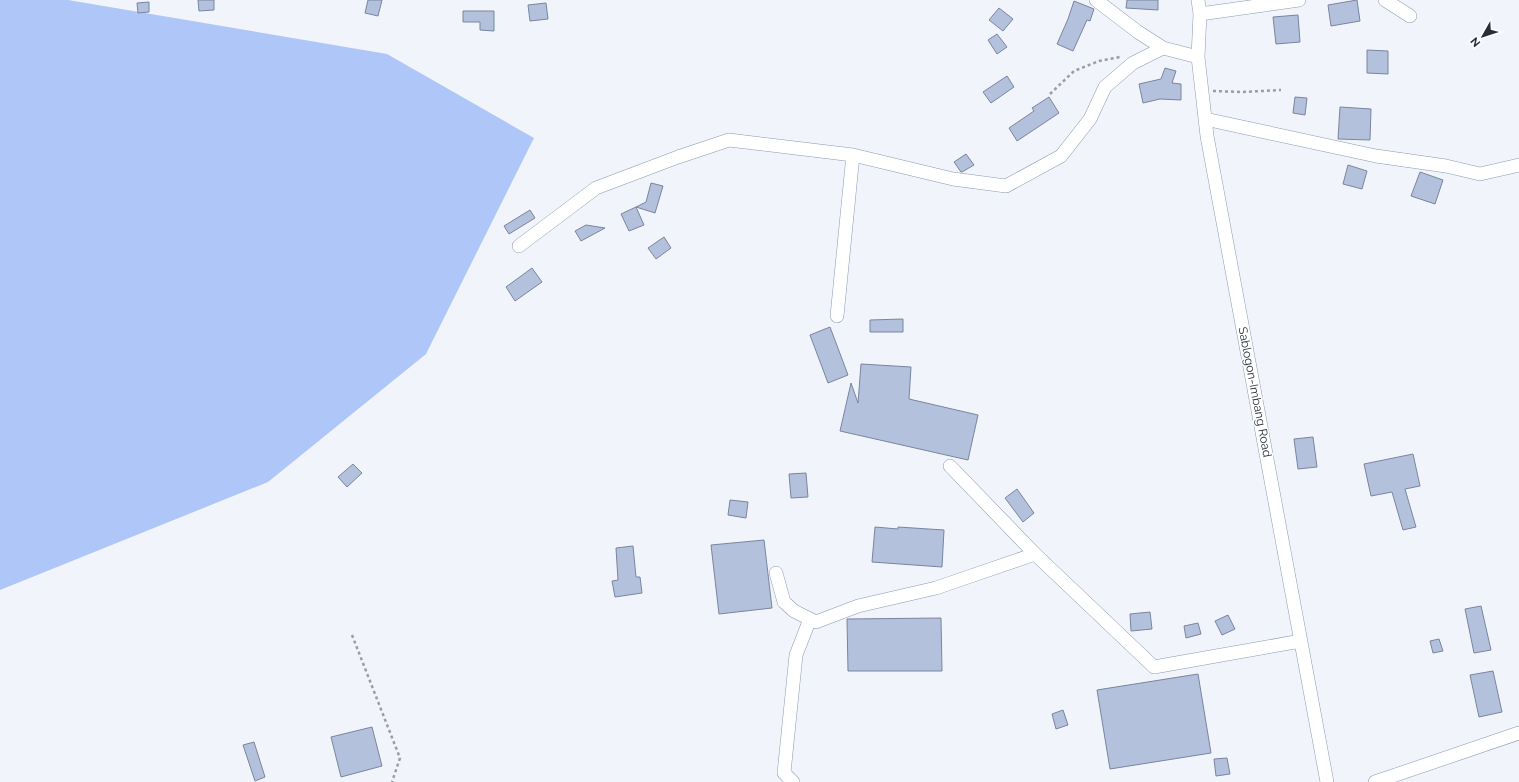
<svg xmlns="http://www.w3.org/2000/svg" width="1519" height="782" viewBox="0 0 1519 782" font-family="Raleway,sans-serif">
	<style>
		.green { fill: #aec6f8 }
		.building { fill: #b4c1dd; stroke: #79859f }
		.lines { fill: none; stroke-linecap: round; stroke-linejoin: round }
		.minor-casing { stroke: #8c99b3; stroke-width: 14 }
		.path { stroke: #999ea5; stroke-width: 2.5; stroke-dasharray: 3 3; stroke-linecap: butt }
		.minor { stroke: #fff; stroke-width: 13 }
		.labels { text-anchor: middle; stroke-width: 3; stroke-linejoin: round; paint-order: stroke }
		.street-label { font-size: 12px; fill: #282e38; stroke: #fff }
	</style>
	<rect width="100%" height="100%" fill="#f1f4fa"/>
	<!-- green -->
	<path class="green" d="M 0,0 L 68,0 L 387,54 L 534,138 L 426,354 L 268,482 L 0,590 Z"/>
	<!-- building -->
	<path class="building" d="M 198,0 L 214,0 L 214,10 L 199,11 Z
		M 368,0 L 382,0 L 378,16 L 365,13 Z
		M 1127,0 L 1158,0 L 1158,10 L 1126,8 Z
		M 1357,0 L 1360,21 L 1331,26 L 1328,5 Z
		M 1074,1 L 1094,9 L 1090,21 L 1087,20 L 1073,51 L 1057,44 L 1068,19 Z
		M 149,2 L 149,12 L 138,13 L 137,3 Z
		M 546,3 L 548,19 L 530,21 L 528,5 Z
		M 999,8 L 1013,19 L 1003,31 L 989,20 Z
		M 463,11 L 494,11 L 494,31 L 480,30 L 480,22 L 463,22 Z
		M 1298,15 L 1300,42 L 1276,44 L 1273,17 Z
		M 997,34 L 1007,47 L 997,54 L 988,40 Z
		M 1367,50 L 1388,51 L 1388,74 L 1367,73 Z
		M 1165,68 L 1176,71 L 1172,83 L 1181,84 L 1181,100 L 1160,99 L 1143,103 L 1139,84 L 1161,79 Z
		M 1007,76 L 1014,87 L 991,103 L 983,92 Z
		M 1049,97 L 1059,113 L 1017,141 L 1009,128 L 1034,111 L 1032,108 Z
		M 1295,97 L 1307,98 L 1305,115 L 1293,113 Z
		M 1340,107 L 1371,109 L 1370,140 L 1338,139 Z
		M 966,154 L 974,165 L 962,172 L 961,172 L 954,162 Z
		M 1348,165 L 1367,171 L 1362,189 L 1343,184 Z
		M 1420,172 L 1443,180 L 1435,204 L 1411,196 Z
		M 651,183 L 663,186 L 655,213 L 636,207 L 646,202 Z
		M 636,207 L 644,225 L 629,231 L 621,214 Z
		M 530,210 L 535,218 L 509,234 L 504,226 Z
		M 586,225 L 605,228 L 581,241 L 575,231 Z
		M 664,237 L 671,248 L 656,259 L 648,248 Z
		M 532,268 L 542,282 L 515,301 L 506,287 Z
		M 903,319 L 903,332 L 870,332 L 870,320 Z
		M 830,327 L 848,375 L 828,383 L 810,335 Z
		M 861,364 L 911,367 L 909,399 L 978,415 L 968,460 L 840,431 L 851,383 L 858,403 Z
		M 1313,437 L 1317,467 L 1298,469 L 1294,439 Z
		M 1413,454 L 1420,486 L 1405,489 L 1416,527 L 1403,530 L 1392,492 L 1371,496 L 1364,464 Z
		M 353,464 L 362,473 L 347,487 L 338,477 Z
		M 806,473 L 808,497 L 791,498 L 789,474 Z
		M 1017,489 L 1034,513 L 1023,522 L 1005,498 Z
		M 730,500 L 748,502 L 746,518 L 728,515 Z
		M 875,527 L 898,529 L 898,527 L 944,530 L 942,567 L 872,562 Z
		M 764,540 L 772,608 L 719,614 L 711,545 Z
		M 633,546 L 636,577 L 640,577 L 642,593 L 615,597 L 612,581 L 618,580 L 616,548 Z
		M 1481,606 L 1491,650 L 1474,653 L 1465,609 Z
		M 1150,612 L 1152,629 L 1131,631 L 1130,614 Z
		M 1228,615 L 1235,629 L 1222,635 L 1215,621 Z
		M 941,618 L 942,671 L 848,671 L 847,619 Z
		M 1198,623 L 1201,634 L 1186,638 L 1184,626 Z
		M 1439,639 L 1443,651 L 1433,653 L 1430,641 Z
		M 1493,671 L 1502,712 L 1479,717 L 1470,675 Z
		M 1198,674 L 1211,753 L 1110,769 L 1097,690 Z
		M 1063,710 L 1068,725 L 1056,729 L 1052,714 Z
		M 372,727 L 382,766 L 341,777 L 331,737 Z
		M 254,742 L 265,777 L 255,781 L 243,745 Z
		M 1227,758 L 1230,774 L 1216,776 L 1214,759 Z"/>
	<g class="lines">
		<!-- minor casing -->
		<g class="minor-casing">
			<path id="minor" d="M 1096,0 L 1138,32 L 1163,48 L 1198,57
				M 1198,0 L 1200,14 L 1198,57 L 1207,136 L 1327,782
				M 1385,0 L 1410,16
				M 1200,14 L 1299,0
				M 1205,119 L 1376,156 L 1446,166 L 1480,174 L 1519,165
				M 519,246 L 596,188 L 678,157 L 729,140 L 853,155 L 953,179 L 1006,186 L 1061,156 L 1090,119 L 1105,87 L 1133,63 L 1163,48
				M 837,316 L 853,155
				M 950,466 L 1035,554
				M 776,573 L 784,602 L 794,611 L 816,622 L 858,606 L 936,588 L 1035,554 L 1154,667 L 1301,641
				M 793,782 L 784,773 L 796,655 L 810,619
				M 1375,782 L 1519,733"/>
		</g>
		<!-- path -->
		<path class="path" d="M 1213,91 L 1243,92 L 1281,90
			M 1050,94 L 1074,71 L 1099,61 L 1120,57
			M 352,635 L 400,758 L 392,782"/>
		<!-- minor -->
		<use href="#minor" class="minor"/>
	</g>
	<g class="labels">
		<!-- street labels -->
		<g class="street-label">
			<text transform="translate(1255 392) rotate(79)" y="4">Sablogon-Imbang Road</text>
		</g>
	</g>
	<!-- north arrow -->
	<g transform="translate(1483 36) rotate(231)" stroke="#ffffff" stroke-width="3" paint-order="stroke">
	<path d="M0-3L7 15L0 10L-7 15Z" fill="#282e38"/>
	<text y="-6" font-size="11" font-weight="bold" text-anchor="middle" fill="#282e38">N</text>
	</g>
</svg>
